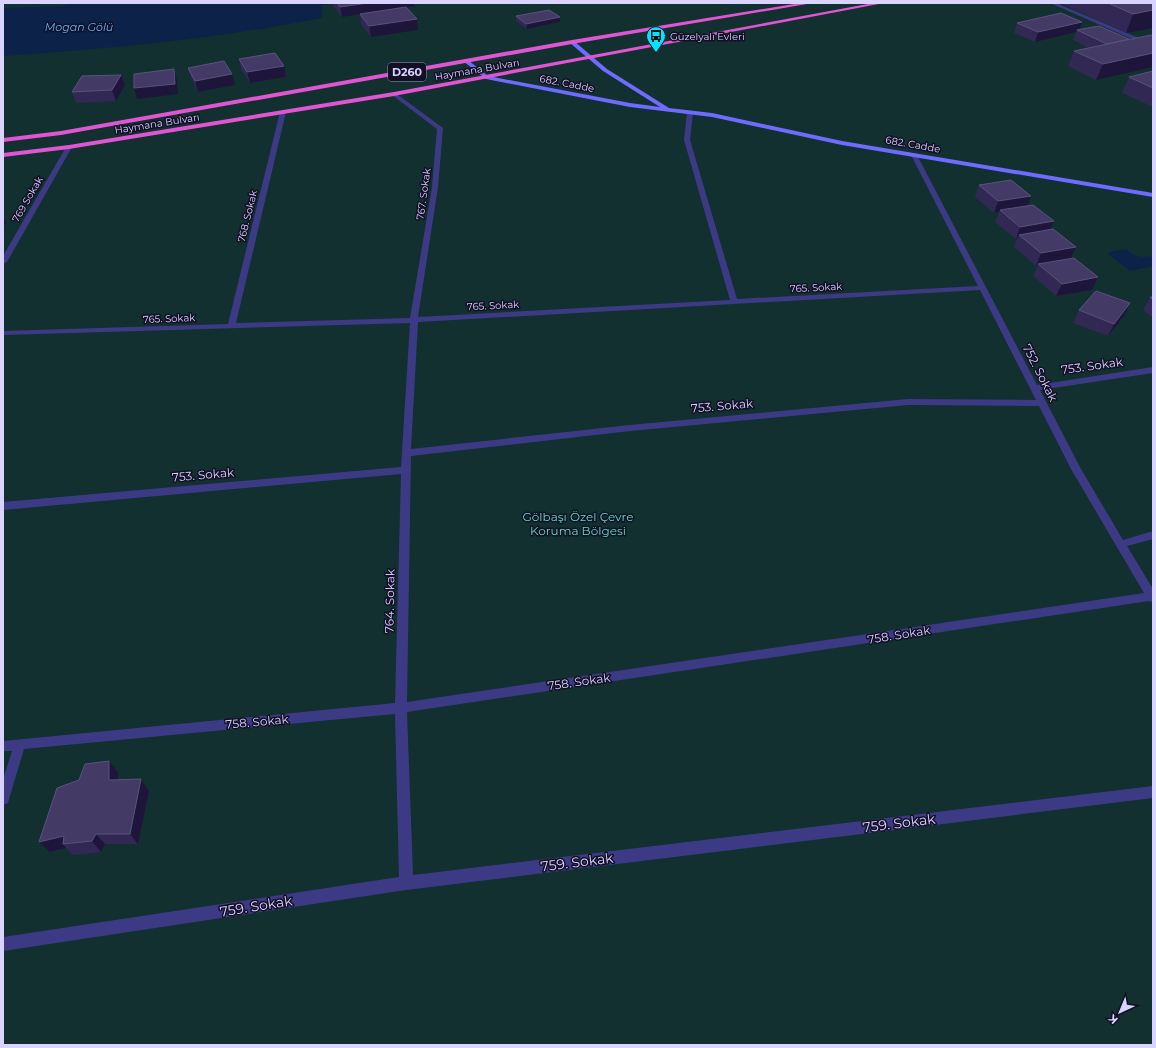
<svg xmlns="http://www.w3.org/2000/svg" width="1156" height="1048" viewBox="0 0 1156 1048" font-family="Montserrat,sans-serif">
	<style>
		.green { fill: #12302f }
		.water { fill: #0c2248 }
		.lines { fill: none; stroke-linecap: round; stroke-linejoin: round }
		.minor { fill: #3d3a85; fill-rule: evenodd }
		.secondary { fill: #6f6bff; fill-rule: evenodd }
		.trunk { fill: #e055d1; fill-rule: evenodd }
		.wall { fill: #312854 }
		.shaded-wall { fill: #1d163a }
		.building { fill: #433a66; stroke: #5a527e }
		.labels { text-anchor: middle; stroke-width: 3; stroke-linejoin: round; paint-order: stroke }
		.far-poi-label { font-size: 10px; fill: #d9d4ff; stroke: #130f26; text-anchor: start }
		.far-street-label { font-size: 10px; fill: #d9d4ff; stroke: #130f26 }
		.far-water-label { font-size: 11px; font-style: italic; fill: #62b6ff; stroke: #130f26 }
		.shield { fill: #130f26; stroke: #9e99be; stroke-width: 1 }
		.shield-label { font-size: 11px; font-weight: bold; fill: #d9d4ff }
		.street-label { font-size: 12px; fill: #d9d4ff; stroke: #130f26 }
		.park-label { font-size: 12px; fill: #5fe0c0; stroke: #130f26 }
		.near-street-label { font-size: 14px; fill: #d9d4ff; stroke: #130f26 }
	</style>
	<rect width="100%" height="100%" fill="#130f26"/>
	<!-- green -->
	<path class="green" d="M 3,3 L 1153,3 L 1153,1045 L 3,1045 Z"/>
	<!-- water -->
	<path class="water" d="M 75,3 L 338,3 L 322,5 L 322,18 C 216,39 111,48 3,56 L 3,8 L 60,6 Z
		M 1126,249 C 1135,257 1141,258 1153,256 L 1153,266 L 1130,271 L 1108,254 L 1109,252 Z"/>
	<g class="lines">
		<!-- minor -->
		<path class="minor" d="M 1050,3 L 1056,3 L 1153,44 L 1153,48 Z
			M 394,92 L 443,128 L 438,187 L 418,317 L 730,300 L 684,140 L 687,113 L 690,111 L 693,113 L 690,140 L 737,299 L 978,286 L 911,155 L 914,153 L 917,155 L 1037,385 L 1153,367 L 1153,373 L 1040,390 L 1081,469 L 1123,540 L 1153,531 L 1153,539 L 1127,546 L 1153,589 L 1153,602 L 1149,601 L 407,712 L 413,875 L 1153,786 L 1153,798 L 406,890 L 3,951 L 3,937 L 399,877 L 395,714 L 24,749 L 9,799 L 8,803 L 3,805 L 3,779 L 12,751 L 3,751 L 3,741 L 395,703 L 401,474 L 3,510 L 3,502 L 401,467 L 410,323 L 3,335 L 3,331 L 228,324 L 280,112 L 283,110 L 286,112 L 236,323 L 410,318 L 432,187 L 437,129 L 392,95 L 391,94 ZM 980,290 L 1036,400 L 908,399 L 630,425 L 411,449 L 418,322 ZM 908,405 L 1039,406 L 1071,469 L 1144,593 L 407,702 L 411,456 L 630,431 Z
			M 69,145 L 72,147 L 7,262 L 3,264 L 3,256 L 66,147 Z"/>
		<!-- secondary -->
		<path class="secondary" d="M 570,41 L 574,41 L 607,69 L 669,108 L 712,113 L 842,141 L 1153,193 L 1153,197 L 842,145 L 712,117 L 630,107 L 486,79 L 463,61 L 468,60 L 488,76 L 630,103 L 660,107 L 603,71 L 570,43 Z"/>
		<!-- trunk -->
		<path class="trunk" d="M 800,3 L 813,3 L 572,44 L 61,135 L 3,142 L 3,138 L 61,131 L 572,40 Z
			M 873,3 L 884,3 L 394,96 L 69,149 L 3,157 L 3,153 L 69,145 L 394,92 Z"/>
	</g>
	<!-- wall -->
	<path class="wall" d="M 333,3 L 414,3 L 415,6 L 406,7 L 417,19 L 418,30 L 371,37 L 361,24 L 360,14 L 342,17 L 334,7 Z
		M 1060,3 L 1153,3 L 1126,33 Z
		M 516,16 L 560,22 L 527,29 L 516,21 Z
		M 1017,23 L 1079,30 L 1129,39 L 1096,80 L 1068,66 L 1074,51 L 1089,48 L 1073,40 L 1076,32 L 1035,42 L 1014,33 Z
		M 239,59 L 286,77 L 250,83 L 241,69 Z
		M 188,68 L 235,85 L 198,92 L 191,78 Z
		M 1153,71 L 1153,107 L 1122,93 L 1129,77 Z
		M 121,75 L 125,85 L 116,101 L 76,103 L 72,92 Z
		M 979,185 L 1027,206 L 1054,221 L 1051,230 L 1071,258 L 1098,277 L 1092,290 L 1056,296 L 1033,276 L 1038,265 L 1036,266 L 1014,247 L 1017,239 L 1016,239 L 995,222 L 999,212 L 994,213 L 975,197 Z
		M 1150,297 L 1153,297 L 1153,318 L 1143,310 Z
		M 1079,310 L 1124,316 L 1108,336 L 1073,323 Z
		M 109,761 L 118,772 L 118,780 L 141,779 L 149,791 L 138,844 L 105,844 L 101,852 L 73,855 L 66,848 L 50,852 L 79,780 Z"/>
	<!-- shaded-wall -->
	<path class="shaded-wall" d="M 368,3 L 414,3 L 415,6 L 342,17 L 340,7 Z
		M 1153,10 L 1153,28 L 1126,33 L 1133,14 Z
		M 560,17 L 560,22 L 527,29 L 526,24 Z
		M 417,19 L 418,30 L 371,37 L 369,26 Z
		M 1082,22 L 1079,31 L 1077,30 L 1076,32 L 1035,42 L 1038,32 Z
		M 1153,53 L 1153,67 L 1096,80 L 1103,64 Z
		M 284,66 L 286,77 L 250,83 L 247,72 Z
		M 174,69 L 177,80 L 178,94 L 137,99 L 134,88 Z
		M 232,74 L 235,85 L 198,92 L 195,81 Z
		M 121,75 L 125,85 L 116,101 L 112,90 Z
		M 1031,196 L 1027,208 L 1000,210 L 999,212 L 994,213 L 998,201 Z
		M 3,218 L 6,223 L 3,227 Z
		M 1054,221 L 1049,234 L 1019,235 L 1017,239 L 1016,239 L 1020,227 Z
		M 1076,247 L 1070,260 L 1038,264 L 1038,265 L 1036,266 L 1041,253 Z
		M 1098,277 L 1092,290 L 1056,296 L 1062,284 Z
		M 1130,303 L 1124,316 L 1108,336 L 1114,324 Z
		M 109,761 L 118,772 L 118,791 L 109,780 Z
		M 141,779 L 149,791 L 138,844 L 130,834 Z
		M 96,834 L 105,844 L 101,852 L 92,841 Z
		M 64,836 L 63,844 L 66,848 L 50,852 L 39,842 Z"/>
	<!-- building -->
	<path class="building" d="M 337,3 L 368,3 L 340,7 Z
		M 1108,3 L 1153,3 L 1153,10 L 1133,14 Z
		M 406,7 L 417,19 L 369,26 L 360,14 Z
		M 549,10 L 560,17 L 526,24 L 516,16 Z
		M 1061,13 L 1082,22 L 1038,32 L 1017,23 Z
		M 1099,26 L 1129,39 L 1107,44 L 1077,30 Z
		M 1151,35 L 1153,36 L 1153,53 L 1103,64 L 1074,51 Z
		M 275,53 L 284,66 L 247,72 L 239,59 Z
		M 224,61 L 232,74 L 195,81 L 188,68 Z
		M 174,69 L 175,84 L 134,88 L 134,74 Z
		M 1153,71 L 1153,88 L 1129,77 Z
		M 121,75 L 112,90 L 72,92 L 82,76 Z
		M 1011,180 L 1031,196 L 998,201 L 979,185 Z
		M 1033,205 L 1054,221 L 1020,227 L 1000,210 Z
		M 1053,229 L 1076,247 L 1041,253 L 1019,235 Z
		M 1074,258 L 1098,277 L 1062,284 L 1038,264 Z
		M 1096,291 L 1130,303 L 1114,324 L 1079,310 Z
		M 1150,297 L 1153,297 L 1153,300 Z
		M 109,761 L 109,780 L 141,779 L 130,834 L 96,834 L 92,841 L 63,844 L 64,836 L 39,842 L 57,788 L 79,780 L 85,764 Z"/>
	<!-- icons -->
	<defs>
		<g id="bus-pin" transform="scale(1)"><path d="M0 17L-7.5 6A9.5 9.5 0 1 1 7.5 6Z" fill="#00e5ff" stroke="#130f26"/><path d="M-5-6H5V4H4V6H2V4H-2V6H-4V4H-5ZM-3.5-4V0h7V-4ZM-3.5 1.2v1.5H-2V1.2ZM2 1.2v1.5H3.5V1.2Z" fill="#111"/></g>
	</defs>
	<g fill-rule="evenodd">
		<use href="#bus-pin" x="656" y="36"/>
	</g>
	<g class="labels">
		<!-- far-poi labels -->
		<g class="far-poi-label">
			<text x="670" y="40">Güzelyalı Evleri</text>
		</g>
		<!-- far-street labels -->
		<g class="far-street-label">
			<text transform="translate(477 69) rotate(-10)" y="4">Haymana Bulvarı</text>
			<text transform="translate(567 83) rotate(11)" y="4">682. Cadde</text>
			<text transform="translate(157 123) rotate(-9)" y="4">Haymana Bulvarı</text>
			<text transform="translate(913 144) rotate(10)" y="4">682. Cadde</text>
			<text transform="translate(423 194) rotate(-82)" y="4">767. Sokak</text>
			<text transform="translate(27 199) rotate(-60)" y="4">769 Sokak</text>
			<text transform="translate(247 216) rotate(-76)" y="4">768. Sokak</text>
			<text transform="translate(816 287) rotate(-3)" y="4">765. Sokak</text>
			<text transform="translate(493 305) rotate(-3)" y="4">765. Sokak</text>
			<text transform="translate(169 318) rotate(-2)" y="4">765. Sokak</text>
		</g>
		<!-- far-water labels -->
		<g class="far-water-label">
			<text x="79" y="31">Mogan Gölü</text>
		</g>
		<!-- shield labels -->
		<rect class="shield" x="388" y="63" width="38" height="18" rx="3"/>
		<g class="shield-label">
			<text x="407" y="76">D260</text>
		</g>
		<!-- street labels -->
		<g class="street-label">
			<text transform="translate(1092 366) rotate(-8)" y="4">753. Sokak</text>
			<text transform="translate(1040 373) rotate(63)" y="4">752. Sokak</text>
			<text transform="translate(722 406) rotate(-5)" y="4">753. Sokak</text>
			<text transform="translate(203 475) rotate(-5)" y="4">753. Sokak</text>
			<text transform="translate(390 601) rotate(-89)" y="4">764. Sokak</text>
			<text transform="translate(899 635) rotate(-9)" y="4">758. Sokak</text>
			<text transform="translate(579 682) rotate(-8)" y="4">758. Sokak</text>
			<text transform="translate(257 722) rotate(-5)" y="4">758. Sokak</text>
		</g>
		<!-- park labels -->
		<g class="park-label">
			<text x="578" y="521">Gölbaşı Özel Çevre<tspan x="578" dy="14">Koruma Bölgesi</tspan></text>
		</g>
		<!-- near-street labels -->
		<g class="near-street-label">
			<text transform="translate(899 823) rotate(-7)" y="5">759. Sokak</text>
			<text transform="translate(577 862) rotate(-7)" y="5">759. Sokak</text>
			<text transform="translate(256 906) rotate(-9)" y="5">759. Sokak</text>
		</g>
	</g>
	<!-- border -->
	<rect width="1156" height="1048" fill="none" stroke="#d9d4ff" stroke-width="8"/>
	<!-- north arrow -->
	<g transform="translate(1120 1012) rotate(224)" stroke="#130f26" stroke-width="3" paint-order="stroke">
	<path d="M0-3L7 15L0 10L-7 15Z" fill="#d9d4ff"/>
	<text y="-6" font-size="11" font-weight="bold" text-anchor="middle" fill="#d9d4ff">K</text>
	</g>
</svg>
